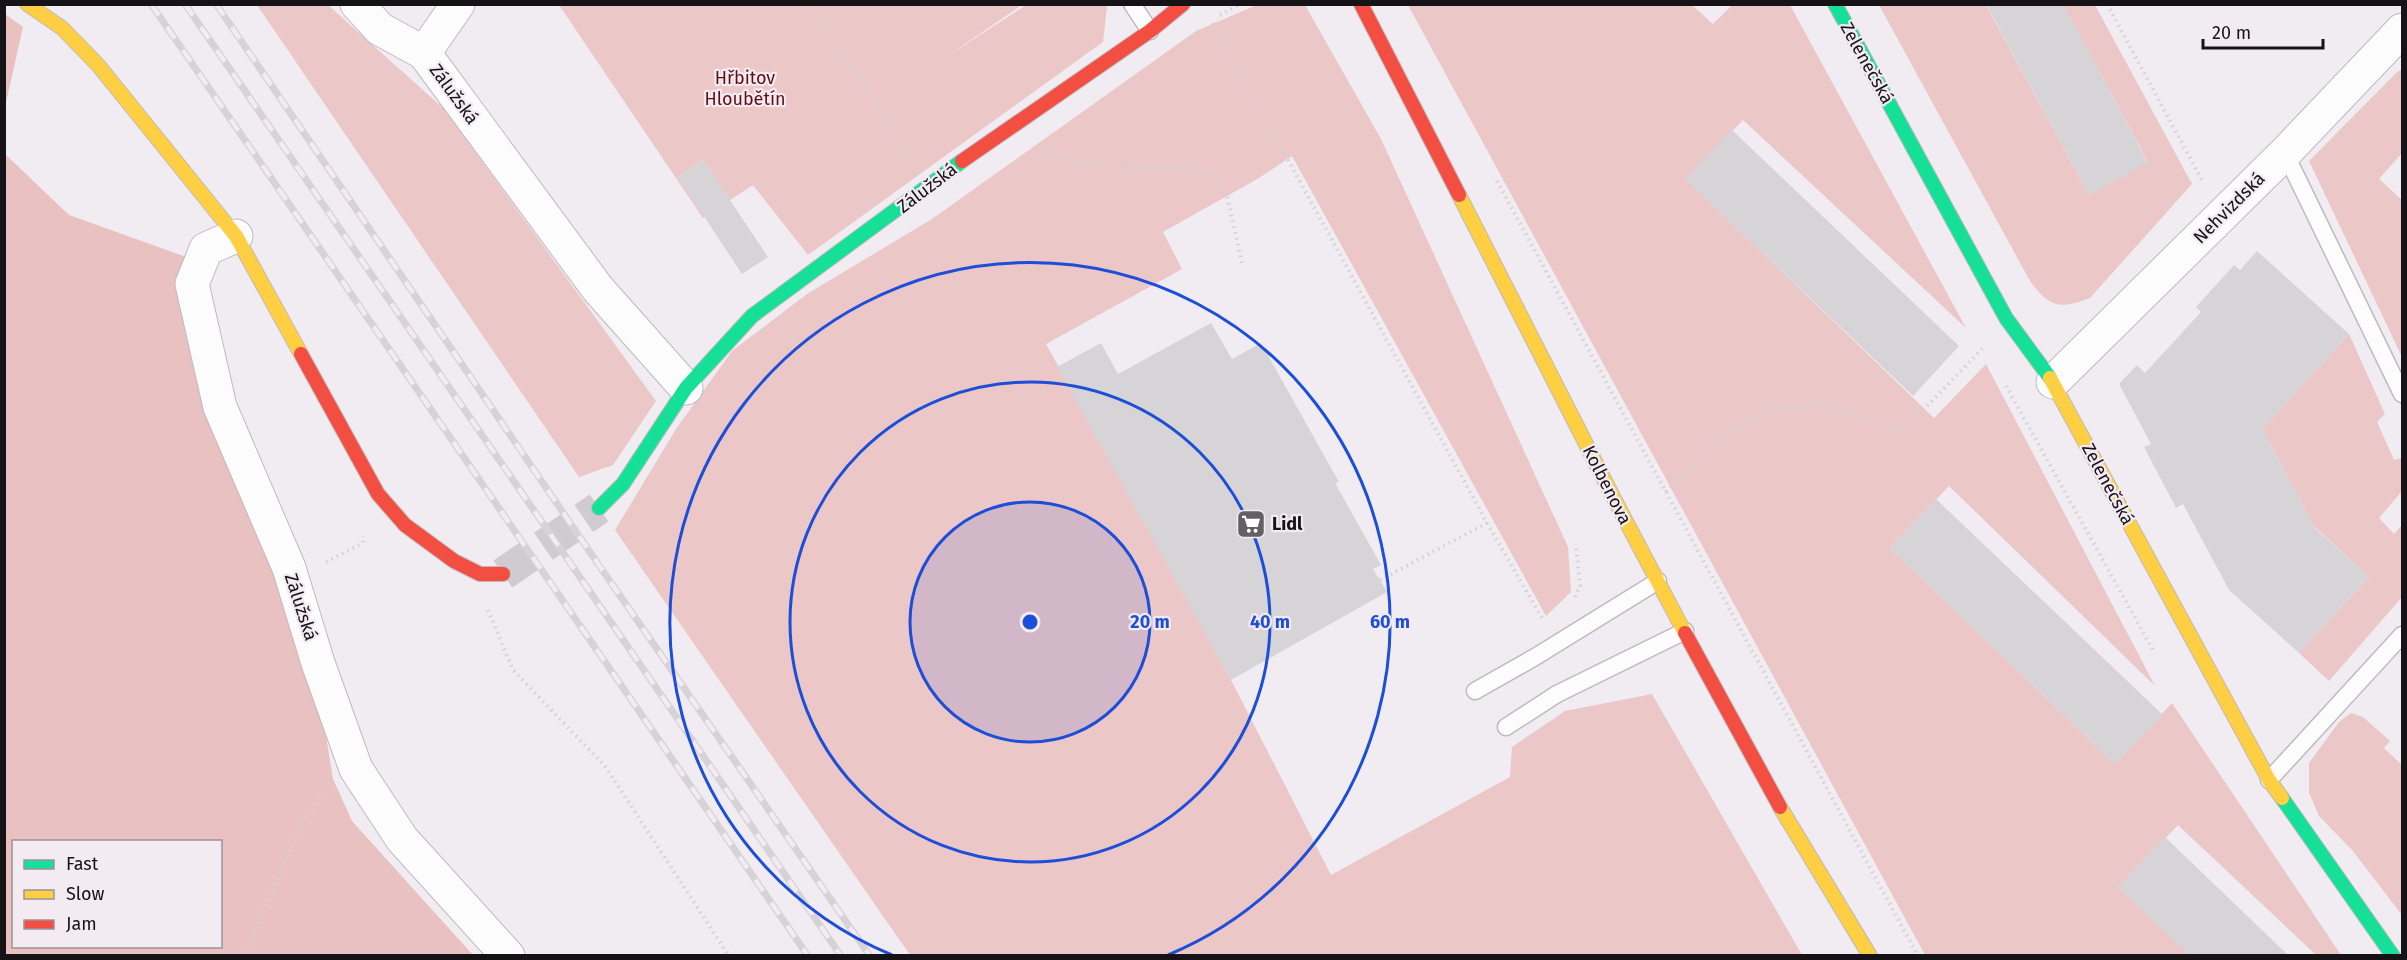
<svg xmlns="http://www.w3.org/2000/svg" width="2407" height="960" viewBox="0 0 2407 960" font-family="'Fira Sans',sans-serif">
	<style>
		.green { fill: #ebc7c7; fill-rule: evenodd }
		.forest { fill: #e9c1c1; fill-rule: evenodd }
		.building { fill: #d7d4d8 }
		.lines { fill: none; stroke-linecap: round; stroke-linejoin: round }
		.secondary-tunnel { stroke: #d0cbd0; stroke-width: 33; stroke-dasharray: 33 16; stroke-linecap: butt }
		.lane-casing { stroke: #bebabe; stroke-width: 19 }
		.street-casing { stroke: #bebabe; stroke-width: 35 }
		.fast-casing { stroke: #bebabe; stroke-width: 16 }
		.slow-casing { stroke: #bebabe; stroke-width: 16 }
		.jam-casing { stroke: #bebabe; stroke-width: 16 }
		.path { stroke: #d2d1d2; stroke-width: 4; stroke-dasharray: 1.5 4.5; stroke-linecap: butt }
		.lane { stroke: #fdfcfd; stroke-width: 16 }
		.street { stroke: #fdfcfd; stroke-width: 33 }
		.fast { stroke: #16e098; stroke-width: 14 }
		.slow { stroke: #ffcf43; stroke-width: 14 }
		.jam { stroke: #f24e42; stroke-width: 14 }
		.rail-casing { stroke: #d5d3d5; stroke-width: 7 }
		.rail { stroke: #f3eaf2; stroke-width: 4.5; stroke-dasharray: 14; stroke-linecap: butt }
		.ring { fill: none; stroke: #1d4ed8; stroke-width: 3 }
		.labels { text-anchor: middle; stroke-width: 4.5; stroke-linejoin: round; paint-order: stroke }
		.street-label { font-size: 18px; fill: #161316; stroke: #f3eaf2 }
		.park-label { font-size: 18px; fill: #600e14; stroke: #f3eaf2 }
		.poi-label { font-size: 18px; font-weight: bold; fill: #161316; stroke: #f3eaf2; text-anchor: start }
		.centre { fill: #1d4ed8; stroke: #f3eaf2; stroke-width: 3 }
		.ring-label { font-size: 18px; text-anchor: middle; font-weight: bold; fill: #1d4ed8; stroke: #f3eaf2; stroke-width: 4.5; stroke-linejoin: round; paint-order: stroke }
	</style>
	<rect width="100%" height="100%" fill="#f1ecf1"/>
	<!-- green -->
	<path class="green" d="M 1104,4 L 1107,7 L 1103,42 L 808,255 L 753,185 L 703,218 L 559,5 L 1022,5 L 943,59 L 1026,5 ZM 703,160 L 729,199 L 704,216 L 678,177 Z
		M 257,5 L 328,5 L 443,108 L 656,401 L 613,465 L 579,477 Z
		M 1257,5 L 1305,5 L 1381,139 L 1568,547 L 1571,592 L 1546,616 L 1292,156 L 1259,178 L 1163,232 L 1182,269 L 1046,344 L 1231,680 L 1331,875 L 1510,777 L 1512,747 L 1565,711 L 1652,694 L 1802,955 L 910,955 L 615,530 L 676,429 L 732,351 L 807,294 L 932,219 L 1196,31 Z
		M 1408,5 L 1692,5 L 1713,24 L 1732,5 L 1790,5 L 1966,328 L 1743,120 L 1686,179 L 1934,418 L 1986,364 L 2155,686 L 1949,486 L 1890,548 L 2115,764 L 2172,703 L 2341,955 L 2316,955 L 2178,825 L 2118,887 L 2190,955 L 1925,955 Z
		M 1879,5 L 1986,5 L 2089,195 L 2148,162 L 2063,5 L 2095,5 L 2192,184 L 2090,298 C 2059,310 2049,307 2030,281 Z
		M 2402,70 L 2402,153 L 2379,179 L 2402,200 L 2402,357 L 2309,161 L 2397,72 Z
		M 2349,334 L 2385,414 L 2377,422 L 2394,460 L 2402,458 L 2402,491 L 2379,518 L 2394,534 L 2402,525 L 2402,597 L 2329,681 L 2299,653 L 2369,577 L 2303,516 L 2306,511 L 2262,429 Z
		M 2351,713 L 2363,717 L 2390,741 L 2384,748 L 2402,765 L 2402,915 L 2352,850 L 2319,816 L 2309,793 L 2309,763 L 2339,722 Z"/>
	<!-- forest -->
	<path class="forest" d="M 5,14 L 23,27 L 5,107 Z
		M 4,153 L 69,215 L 192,259 L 324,724 L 333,779 L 352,821 L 473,955 L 5,955 ZM 14,842 L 220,842 L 220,946 L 14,946 Z"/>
	<!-- building -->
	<path class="building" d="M 1986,4 L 2063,4 L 2148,163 L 2089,195 Z
		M 1732,130 L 1959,346 L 1913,396 L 1685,179 Z
		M 703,160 L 768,257 L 742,274 L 678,177 Z
		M 2257,251 L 2349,334 L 2262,429 L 2315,528 L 2369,577 L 2299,653 L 2229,590 L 2183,504 L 2176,508 L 2144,447 L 2151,444 L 2119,384 L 2137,365 L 2145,373 L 2201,312 L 2196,307 L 2234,265 L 2240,270 Z
		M 1211,323 L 1232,359 L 1261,343 L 1339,482 L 1335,483 L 1381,565 L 1373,569 L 1387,592 L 1231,680 L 1057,367 L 1101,343 L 1118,374 Z
		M 1936,499 L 2163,715 L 2115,764 L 1890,548 Z
		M 2165,837 L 2241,910 L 2289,956 L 2190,956 L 2118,887 Z"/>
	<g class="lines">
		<!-- secondary-tunnel -->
		<path class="secondary-tunnel" d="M 503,574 L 599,508"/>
		<!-- lane casing -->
		<g class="lane-casing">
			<path id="lane" d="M 1132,4 L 1150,31
				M 2285,153 L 2402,394
				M 1475,691 L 1535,657 L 1658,581
				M 1506,727 L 1557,694 L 1685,631
				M 2269,780 L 2402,635"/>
		</g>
		<!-- street casing -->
		<g class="street-casing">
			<path id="street" d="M 357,4 L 380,29 L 424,53 L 598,289 L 686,388
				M 424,53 L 458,4
				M 236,236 L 206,249 L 192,284 L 220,407 L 289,568 L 318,663 L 356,769 L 402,839 L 508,956
				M 2053,382 L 2285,153 L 2402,30"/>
		</g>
		<!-- fast casing -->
		<g class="fast-casing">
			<path id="fast" d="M 1835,4 L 2006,318 L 2050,378
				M 599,508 L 623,484 L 686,388 L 752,316 L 962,161
				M 2282,798 L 2393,956"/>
		</g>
		<!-- slow casing -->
		<g class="slow-casing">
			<path id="slow" d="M 27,4 L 62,28 L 98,65 L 236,236 L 301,354
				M 1459,195 L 1612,495 L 1685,633
				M 2050,378 L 2269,780 L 2282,798
				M 1780,807 L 1870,956"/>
		</g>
		<!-- jam casing -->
		<g class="jam-casing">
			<path id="jam" d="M 1361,4 L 1459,195
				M 962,161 L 1150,31 L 1183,4
				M 301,354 L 378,494 L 405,525 L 454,561 L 480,574 L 503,574
				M 1685,633 L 1780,807"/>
		</g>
		<!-- path -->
		<path class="path" d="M 810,4 L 910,155
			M 2107,4 L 2203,182
			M 1220,15 L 1240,4
			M 1213,23 L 1487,523 L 1542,618
			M 1037,153 L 1085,163 L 1190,169 L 1215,177 L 1227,196 L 1243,267
			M 1497,181 L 1918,956
			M 2006,386 L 2154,652
			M 1666,492 L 1715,440 L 1766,411 L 1821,404 L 1904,430 L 1983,348
			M 326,562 L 363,543 L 363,536
			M 1380,580 L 1487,523
			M 1575,597 L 1580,586 L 1576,544
			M 488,610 L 513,670 L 605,766 L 729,956
			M 244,956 L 302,823 L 325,791"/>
		<!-- lane -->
		<use href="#lane" class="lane"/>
		<!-- street -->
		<use href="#street" class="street"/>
		<!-- fast -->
		<use href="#fast" class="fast"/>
		<!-- slow -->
		<use href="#slow" class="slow"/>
		<!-- jam -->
		<use href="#jam" class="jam"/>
		<!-- rail casing -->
		<g class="rail-casing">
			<path id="rail" d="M 151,4 L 808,956
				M 185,4 L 841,956
				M 216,4 L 605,574 L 870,956"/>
		</g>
		<!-- rail -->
		<use href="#rail" class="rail"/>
	</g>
	<!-- distance rings -->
	<circle cx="1030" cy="622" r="120" fill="#1d4ed8" fill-opacity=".12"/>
	<g class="ring">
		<circle cx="1030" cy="622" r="120"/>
		<circle cx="1030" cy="622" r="240"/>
		<path d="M892 955A360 360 0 1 1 1168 955"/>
	</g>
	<!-- icons -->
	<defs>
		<g id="supermarket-square" transform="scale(1.5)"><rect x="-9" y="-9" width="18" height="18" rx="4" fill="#635f63" stroke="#f3eaf2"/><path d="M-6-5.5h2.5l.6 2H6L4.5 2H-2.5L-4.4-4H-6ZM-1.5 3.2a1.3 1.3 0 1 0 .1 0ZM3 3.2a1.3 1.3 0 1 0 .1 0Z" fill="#fff"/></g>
	</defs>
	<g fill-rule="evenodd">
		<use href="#supermarket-square" x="1251" y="524"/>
	</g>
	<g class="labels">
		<!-- street labels -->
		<g class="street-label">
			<text transform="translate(1867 63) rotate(61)" y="6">Zelenečská</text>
			<text transform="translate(454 94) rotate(54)" y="6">Zálužská</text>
			<text transform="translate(927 188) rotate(-37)" y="6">Zálužská</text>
			<text transform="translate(2229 208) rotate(-45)" y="6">Nehvizdská</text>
			<text transform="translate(2108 484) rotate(62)" y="6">Zelenečská</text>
			<text transform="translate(1607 485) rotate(63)" y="6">Kolbenova</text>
			<text transform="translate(301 607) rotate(72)" y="6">Zálužská</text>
		</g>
		<!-- park labels -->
		<g class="park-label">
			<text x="745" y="84">Hřbitov<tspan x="745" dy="21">Hloubětín</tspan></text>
		</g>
		<!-- poi labels -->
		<g class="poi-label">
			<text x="1272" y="530">Lidl</text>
		</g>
	</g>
	<circle cx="1030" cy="622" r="9" class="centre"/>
	<g class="ring-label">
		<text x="1150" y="628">20 m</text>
		<text x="1270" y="628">40 m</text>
		<text x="1390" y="628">60 m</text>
	</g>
	<!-- border -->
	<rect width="2407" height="960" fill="none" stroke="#161316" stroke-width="12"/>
	<!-- legend -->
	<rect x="12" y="840" width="210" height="108" fill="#f3eaf2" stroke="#9b949a" stroke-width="1.5"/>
	<rect x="24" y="860" width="30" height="9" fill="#16e098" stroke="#9b949a" stroke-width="1.5"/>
	<text x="66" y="870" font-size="18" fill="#161316">Fast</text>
	<rect x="24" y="890" width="30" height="9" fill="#ffcf43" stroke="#9b949a" stroke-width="1.5"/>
	<text x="66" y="900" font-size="18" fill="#161316">Slow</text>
	<rect x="24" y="920" width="30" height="9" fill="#f24e42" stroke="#9b949a" stroke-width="1.5"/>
	<text x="66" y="930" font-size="18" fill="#161316">Jam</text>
	<!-- scale -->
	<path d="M2203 39v9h120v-9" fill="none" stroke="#161316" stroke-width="3"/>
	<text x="2212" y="39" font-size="18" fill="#161316" stroke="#f3eaf2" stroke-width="4.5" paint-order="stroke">20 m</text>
</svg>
